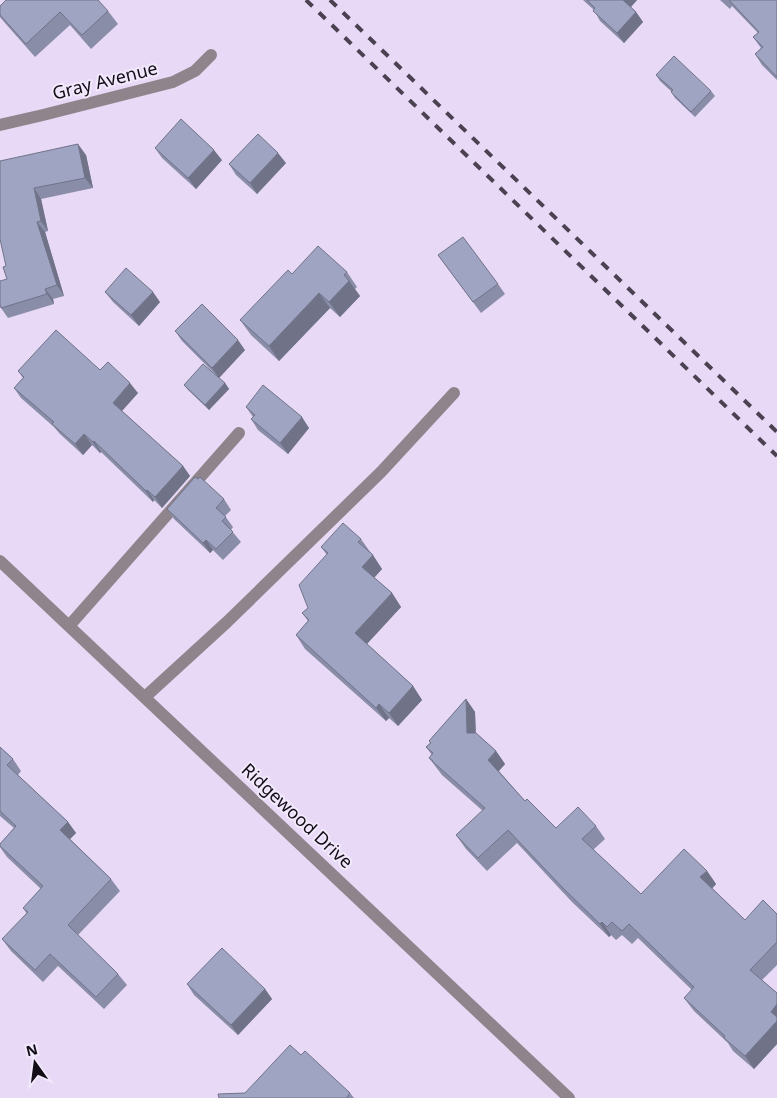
<svg xmlns="http://www.w3.org/2000/svg" width="777" height="1098" viewBox="0 0 777 1098" font-family="'Noto Sans',sans-serif">
	<style>
		.lines { fill: none; stroke-linecap: round; stroke-linejoin: round }
		.service { stroke: #90848c; stroke-width: 12 }
		.minor { stroke: #90848c; stroke-width: 12 }
		.rail { stroke: #4a4151; stroke-width: 4; stroke-dasharray: 9 9; stroke-linecap: butt }
		.wall { fill: #8a8da8 }
		.shaded-wall { fill: #707388 }
		.building { fill: #a0a4c3; stroke: #707388 }
		.labels { text-anchor: middle; stroke-width: 4; stroke-linejoin: round; paint-order: stroke }
		.street-label { font-size: 18px; fill: #140e18; stroke: #f2e9fc }
	</style>
	<rect width="100%" height="100%" fill="#e8d9f7"/>
	<g class="lines">
		<!-- service -->
		<path class="service" d="M 69,626 L 239,433
			M 145,697 L 227,622 L 381,472 L 454,393"/>
		<!-- minor -->
		<path class="minor" d="M 0,125 L 43,115 L 173,82 L 195,71 L 211,55
			M 0,561 L 569,1098"/>
		<!-- rail -->
		<path class="rail" d="M 306,0 L 777,456
			M 330,0 L 777,432"/>
	</g>
	<!-- wall -->
	<path class="wall" d="M 583,0 L 637,0 L 631,7 L 636,12 L 643,22 L 624,43 L 600,21 L 594,10 Z
		M 720,0 L 777,0 L 777,80 L 762,65 L 755,54 L 761,48 L 753,37 L 758,33 L 732,6 L 730,9 Z
		M 0,6 L 108,11 L 118,24 L 91,49 L 70,25 L 35,57 L 5,23 L 0,17 Z
		M 656,75 L 711,91 L 715,96 L 695,117 L 675,98 L 671,92 L 672,92 L 660,81 Z
		M 155,148 L 222,160 L 196,189 L 162,158 Z
		M 86,155 L 93,188 L 41,199 L 48,231 L 45,232 L 64,296 L 53,299 L 54,304 L 8,318 L 1,308 L 7,279 L 0,161 Z
		M 286,163 L 257,194 L 236,175 L 229,164 Z
		M 438,255 L 498,284 L 505,294 L 481,313 Z
		M 347,272 L 357,287 L 355,289 L 360,296 L 340,317 L 330,308 L 279,361 L 251,335 L 240,320 L 292,274 Z
		M 105,292 L 160,302 L 139,326 L 113,302 Z
		M 175,331 L 245,350 L 219,378 L 182,341 Z
		M 100,370 L 138,393 L 122,411 L 183,466 L 190,476 L 162,508 L 154,500 L 153,502 L 101,452 L 100,453 L 92,445 L 83,455 L 60,434 L 54,427 L 21,398 L 14,388 L 23,378 L 18,371 Z
		M 225,383 L 229,389 L 209,410 L 188,390 L 184,385 Z
		M 246,407 L 309,428 L 288,454 L 258,430 L 251,419 L 253,417 Z
		M 224,499 L 231,510 L 225,516 L 233,527 L 231,530 L 241,542 L 223,560 L 213,550 L 210,553 L 174,519 L 167,509 Z
		M 361,539 L 382,569 L 374,578 L 392,593 L 401,607 L 367,644 L 413,686 L 422,700 L 398,726 L 389,718 L 386,721 L 305,649 L 296,635 L 308,621 L 302,613 L 308,608 L 327,555 L 321,547 Z
		M 466,699 L 475,712 L 476,733 L 496,751 L 505,764 L 499,771 L 525,801 L 556,828 L 596,826 L 605,839 L 593,850 L 641,894 L 707,871 L 716,884 L 712,888 L 745,920 L 777,914 L 777,965 L 762,980 L 777,993 L 777,1044 L 754,1069 L 733,1051 L 728,1043 L 694,1011 L 684,998 L 692,990 L 638,938 L 632,944 L 622,935 L 616,940 L 611,935 L 609,937 L 572,902 L 517,843 L 487,871 L 466,849 L 456,835 L 483,811 L 442,775 L 429,758 L 432,755 L 426,747 L 430,743 L 429,741 Z
		M 0,747 L 13,759 L 21,771 L 18,775 L 68,822 L 76,833 L 70,839 L 111,879 L 120,891 L 78,935 L 118,974 L 127,985 L 104,1009 L 58,966 L 43,982 L 11,951 L 2,939 L 27,914 L 23,908 L 41,889 L 7,857 L 0,847 L 0,844 L 14,828 L 0,816 Z
		M 187,984 L 265,989 L 272,999 L 238,1035 L 194,995 Z
		M 301,1055 L 350,1093 L 354,1098 L 219,1098 L 245,1093 Z"/>
	<!-- shaded-wall -->
	<path class="shaded-wall" d="M 623,0 L 637,0 L 629,9 Z
		M 636,12 L 643,22 L 624,43 L 617,33 Z
		M 78,144 L 86,155 L 93,188 L 85,178 Z
		M 214,150 L 222,160 L 196,189 L 188,178 Z
		M 278,153 L 286,163 L 257,194 L 250,183 Z
		M 34,188 L 41,199 L 48,231 L 41,221 Z
		M 37,222 L 45,232 L 64,296 L 57,285 Z
		M 349,281 L 360,296 L 340,317 L 329,302 Z
		M 45,289 L 53,299 L 54,304 L 47,294 Z
		M 153,292 L 160,302 L 139,326 L 131,315 Z
		M 319,293 L 330,308 L 279,361 L 269,346 Z
		M 238,340 L 245,350 L 219,378 L 212,368 Z
		M 130,383 L 138,393 L 120,413 L 113,403 Z
		M 225,383 L 229,389 L 209,410 L 205,405 Z
		M 302,417 L 309,428 L 288,454 L 280,443 Z
		M 84,434 L 92,445 L 83,455 L 75,444 Z
		M 94,441 L 101,452 L 100,453 L 93,442 Z
		M 183,466 L 190,476 L 162,508 L 155,497 Z
		M 147,490 L 154,500 L 153,502 L 146,491 Z
		M 206,540 L 213,550 L 210,553 L 203,543 Z
		M 373,555 L 382,569 L 372,580 L 362,567 Z
		M 392,593 L 401,607 L 364,647 L 355,633 Z
		M 413,686 L 422,700 L 398,726 L 389,713 Z
		M 466,699 L 475,712 L 476,746 L 467,733 Z
		M 379,704 L 389,718 L 386,721 L 376,708 Z
		M 496,751 L 505,764 L 497,773 L 488,760 Z
		M 68,822 L 76,833 L 68,841 L 60,830 Z
		M 707,871 L 716,884 L 710,891 L 700,877 Z
		M 602,922 L 611,935 L 609,937 L 600,924 Z
		M 265,989 L 272,999 L 238,1035 L 231,1025 Z
		M 777,1004 L 777,1021 L 771,1012 Z
		M 777,1021 L 777,1044 L 754,1069 L 745,1056 Z"/>
	<!-- building -->
	<path class="building" d="M 6,0 L 98,0 L 108,11 L 82,35 L 60,12 L 26,44 L 0,15 L 0,6 Z
		M 587,0 L 623,0 L 636,12 L 617,33 L 593,11 L 595,8 Z
		M 729,0 L 777,0 L 777,77 L 755,54 L 763,47 L 753,37 L 759,32 Z
		M 674,56 L 711,91 L 691,112 L 671,92 L 673,90 L 656,75 Z
		M 181,119 L 214,150 L 188,178 L 155,148 Z
		M 258,134 L 278,153 L 250,183 L 229,164 Z
		M 78,144 L 85,178 L 34,188 L 41,221 L 37,222 L 57,285 L 45,289 L 47,294 L 1,308 L 0,304 L 0,281 L 7,279 L 3,267 L 6,266 L 0,239 L 0,161 Z
		M 463,237 L 498,284 L 473,302 L 438,255 Z
		M 318,246 L 347,272 L 344,275 L 349,281 L 329,302 L 319,293 L 269,346 L 240,320 L 288,270 L 292,274 Z
		M 126,268 L 153,292 L 131,315 L 105,292 Z
		M 202,304 L 238,340 L 212,368 L 175,331 Z
		M 56,330 L 100,370 L 108,362 L 130,383 L 113,403 L 183,466 L 155,497 L 147,490 L 146,491 L 94,441 L 93,442 L 84,434 L 75,444 L 52,424 L 54,422 L 14,388 L 24,377 L 18,371 Z
		M 203,364 L 225,383 L 205,405 L 184,385 Z
		M 263,385 L 302,417 L 280,443 L 251,419 L 255,415 L 246,407 Z
		M 195,477 L 198,479 L 200,477 L 224,499 L 216,508 L 226,517 L 222,521 L 233,532 L 216,549 L 206,540 L 203,543 L 167,509 Z
		M 343,523 L 361,539 L 358,542 L 373,555 L 362,567 L 392,593 L 355,633 L 413,686 L 389,713 L 379,704 L 376,708 L 296,635 L 309,620 L 302,613 L 308,608 L 299,585 L 328,553 L 321,547 Z
		M 466,699 L 467,733 L 476,733 L 496,751 L 488,760 L 525,801 L 527,799 L 556,828 L 578,807 L 596,826 L 582,839 L 641,894 L 684,849 L 707,871 L 700,877 L 745,920 L 763,900 L 777,914 L 777,942 L 750,970 L 777,993 L 777,1004 L 771,1012 L 777,1017 L 777,1021 L 745,1056 L 724,1038 L 725,1036 L 684,998 L 694,987 L 629,924 L 622,931 L 612,922 L 607,927 L 602,922 L 600,924 L 563,888 L 508,830 L 478,858 L 456,835 L 485,808 L 432,761 L 433,761 L 429,758 L 433,753 L 426,747 L 431,743 L 429,741 Z
		M 0,747 L 13,759 L 7,765 L 68,822 L 60,830 L 111,879 L 68,925 L 118,974 L 96,997 L 50,954 L 35,970 L 2,939 L 28,912 L 23,908 L 43,886 L 0,846 L 0,844 L 16,826 L 0,811 Z
		M 222,948 L 265,989 L 231,1025 L 187,984 Z
		M 290,1045 L 301,1055 L 305,1051 L 350,1093 L 347,1097 L 348,1098 L 219,1098 L 218,1094 L 245,1093 Z"/>
	<g class="labels">
		<!-- street labels -->
		<g class="street-label">
			<text transform="translate(105 81) rotate(-14)" y="6">Gray Avenue</text>
			<text transform="translate(297 816) rotate(43)" y="6">Ridgewood Drive</text>
		</g>
	</g>
	<!-- north arrow -->
	<g transform="translate(35 1063) rotate(346)" stroke="#f2e9fc" stroke-width="4" paint-order="stroke">
	<path d="M0-4L9 19L0 12L-9 19Z" fill="#140e18"/>
	<text y="-8" font-size="14" font-weight="bold" text-anchor="middle" fill="#140e18">N</text>
	</g>
</svg>
